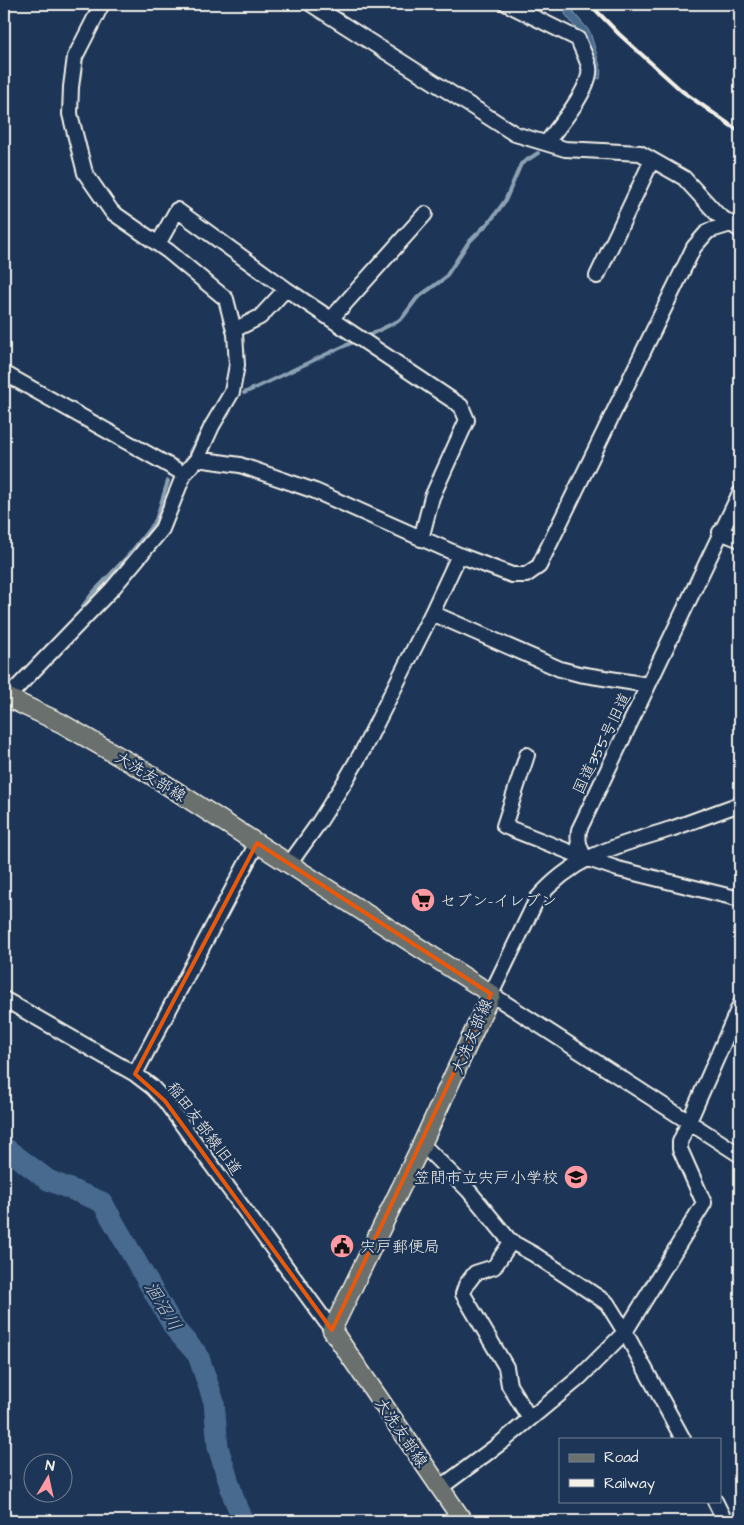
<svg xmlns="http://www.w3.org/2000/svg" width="744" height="1525" viewBox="0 0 744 1525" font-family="'Architects Daughter','Klee One',sans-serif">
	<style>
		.water { fill: #466b8e; stroke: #8ca1b2 }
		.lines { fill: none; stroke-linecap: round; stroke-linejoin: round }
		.stream { stroke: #8ca1b2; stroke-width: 4 }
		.river { stroke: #466b8e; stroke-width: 21 }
		.minor-casing { stroke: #f4f1e8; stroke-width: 18 }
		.major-casing { stroke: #f4f1e8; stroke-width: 21 }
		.minor { stroke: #1d3557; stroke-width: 14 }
		.major { stroke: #6a706d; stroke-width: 18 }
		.rail { stroke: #f4f1e8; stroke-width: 4 }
		.marked { fill: none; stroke: #e8590c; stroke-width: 4; stroke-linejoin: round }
		.labels { text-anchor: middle; stroke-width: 4.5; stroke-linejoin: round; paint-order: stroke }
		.street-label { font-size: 16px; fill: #f4f1e8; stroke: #1d3557 }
		.poi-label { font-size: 16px; fill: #f4f1e8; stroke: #1d3557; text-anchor: start }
		.water-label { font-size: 18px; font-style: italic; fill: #b7c2c8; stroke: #1d3557 }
	</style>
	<rect width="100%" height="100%" fill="#1d3557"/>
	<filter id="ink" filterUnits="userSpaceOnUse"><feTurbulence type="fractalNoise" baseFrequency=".02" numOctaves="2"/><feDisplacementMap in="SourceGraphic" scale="10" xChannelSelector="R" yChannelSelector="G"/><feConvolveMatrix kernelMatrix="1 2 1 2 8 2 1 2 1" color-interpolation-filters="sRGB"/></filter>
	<g filter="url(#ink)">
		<!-- water -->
		<path class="water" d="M 569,4 L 580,4 L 574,9 L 574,13 L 590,32 L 601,69 L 600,79 L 592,77 L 582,36 L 565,14 L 566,7 Z"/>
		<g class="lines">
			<!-- stream -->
			<path class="stream" d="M 591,88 L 596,73
				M 365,337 L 398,321 L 403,317 L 417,298 L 445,278 L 468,243 L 491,220 L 505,201 L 521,164 L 538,153
				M 244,393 C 282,376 318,357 356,341
				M 190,452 L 203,429
				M 83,606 L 93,593 L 129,555 L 151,527 L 156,520 L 168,481"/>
			<!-- river -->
			<path class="river" d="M 4,1147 L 48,1180 L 102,1202 L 175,1329 L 198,1355 L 214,1402 L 218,1447 L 234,1499 L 244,1521"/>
			<!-- minor casing -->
			<g class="minor-casing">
				<path id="minor" d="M 102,4 L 75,57 L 71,87 L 70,114 L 85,173 L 112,212 L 168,251 L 226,299 L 235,334 L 237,365 L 232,392 L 212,426 L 197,459
					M 311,4 L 515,134 L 565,149 L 640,153 L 684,178 L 718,215 L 740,230
					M 507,4 L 578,39 C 581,48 587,58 589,67 C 593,86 558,128 546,143
					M 158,244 L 177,210 L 286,289
					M 597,276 L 652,160
					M 331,319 L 425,214
					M 234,330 L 260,317 L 286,289 L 461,406 L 467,420 L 432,497 L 421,539
					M 4,373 L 184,474 L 162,529 L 112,589 L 4,701
					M 184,474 L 197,459 L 240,465 L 315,491 L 459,555 L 512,575 L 526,575 L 539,566 L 694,247 L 708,231 L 731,224
					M 720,532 L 740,540
					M 432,613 L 560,669 L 579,674 L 648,685
					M 527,755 L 504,826 L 585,858 L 618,869 L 740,899
					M 740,804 C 717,812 694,821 671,829 C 617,846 576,854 537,899 L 491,994 L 740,1155
					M 585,858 C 580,848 577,842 579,830 L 740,493
					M 290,863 L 318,824 L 344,783 L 363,750 L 432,613 L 459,555
					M 4,999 L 135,1074 L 152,1087 L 165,1101 L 332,1330
					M 135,1074 L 257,843
					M 422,1144 L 469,1191 L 510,1241 L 535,1255 L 607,1303 L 625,1332 L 683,1439
					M 512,1241 L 494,1267 L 475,1273 L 466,1285 L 463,1294 L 506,1367 L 509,1385 L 530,1419
					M 440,1488 L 502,1442 L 579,1378 L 625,1332 L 704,1203 L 680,1149 L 680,1142 L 740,1005
					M 715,1501 L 725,1521"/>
			</g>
			<!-- major casing -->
			<g class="major-casing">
				<path id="major" d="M 4,696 L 61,723 L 148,773 L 491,994 L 422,1144 L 332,1330 L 463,1521"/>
			</g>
			<!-- minor -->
			<use href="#minor" class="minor"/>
			<!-- major -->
			<use href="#major" class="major"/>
			<!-- rail -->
			<path class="rail" d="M 590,4 L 619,34 L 682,91 L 740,132"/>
		</g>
	</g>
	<!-- marked area -->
	<path class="marked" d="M 257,843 L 491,994 L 332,1330 L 165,1101 L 135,1074 Z"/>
	<!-- icons -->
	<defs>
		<g id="supermarket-disc" transform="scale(1.25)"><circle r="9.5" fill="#ff9aa2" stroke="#1d3557"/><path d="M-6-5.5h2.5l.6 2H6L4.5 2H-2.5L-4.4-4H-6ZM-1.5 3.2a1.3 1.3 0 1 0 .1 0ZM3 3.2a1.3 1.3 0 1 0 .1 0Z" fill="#111"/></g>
		<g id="school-disc" transform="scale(1.25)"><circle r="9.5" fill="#ff9aa2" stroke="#1d3557"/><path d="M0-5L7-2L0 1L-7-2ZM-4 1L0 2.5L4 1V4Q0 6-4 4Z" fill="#111"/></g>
		<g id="civic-disc" transform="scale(1.25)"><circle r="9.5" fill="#ff9aa2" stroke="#1d3557"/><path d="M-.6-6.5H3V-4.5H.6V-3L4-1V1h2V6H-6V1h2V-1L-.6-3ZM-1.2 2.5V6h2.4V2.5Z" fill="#111"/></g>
	</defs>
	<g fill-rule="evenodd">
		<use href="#supermarket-disc" x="423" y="900"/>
		<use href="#school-disc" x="576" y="1177"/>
		<use href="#civic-disc" x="342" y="1246"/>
	</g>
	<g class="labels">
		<!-- street labels -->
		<g class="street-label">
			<text transform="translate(601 743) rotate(-64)" y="6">国道355号旧道</text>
			<text transform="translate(151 776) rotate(32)" y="6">大洗友部線</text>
			<text transform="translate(471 1036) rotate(-67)" y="6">大洗友部線</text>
			<text transform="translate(205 1128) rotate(53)" y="6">稲田友部線旧道</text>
			<text transform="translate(402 1432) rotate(56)" y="6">大洗友部線</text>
		</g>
		<!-- poi labels -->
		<g class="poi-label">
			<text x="440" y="906">セブン-イレブン</text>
			<text x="558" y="1183" text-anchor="end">笠間市立宍戸小学校</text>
			<text x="360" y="1252">宍戸郵便局</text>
		</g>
		<!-- water labels -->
		<g class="water-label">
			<text transform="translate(163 1306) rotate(59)" y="6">涸沼川</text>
		</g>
	</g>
	<!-- margin -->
	<rect width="744" height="1525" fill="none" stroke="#1d3557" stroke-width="20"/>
	<rect x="10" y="10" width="724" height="1505" fill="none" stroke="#f4f1e8" stroke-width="2" filter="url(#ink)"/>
	<!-- legend -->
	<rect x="559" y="1438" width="162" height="65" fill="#1d3557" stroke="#738091"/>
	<rect x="569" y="1454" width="25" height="8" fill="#6a706d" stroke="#738091"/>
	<text x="604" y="1462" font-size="15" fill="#f4f1e8">Road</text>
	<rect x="569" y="1479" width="25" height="8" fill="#f4f1e8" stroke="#738091"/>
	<text x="604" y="1488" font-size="15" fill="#f4f1e8">Railway</text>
	<!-- north arrow -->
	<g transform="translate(48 1478) rotate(9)"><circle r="24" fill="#1d3557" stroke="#738091"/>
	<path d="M0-4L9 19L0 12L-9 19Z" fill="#ff9aa2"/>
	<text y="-8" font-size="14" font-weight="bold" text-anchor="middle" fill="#f4f1e8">N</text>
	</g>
</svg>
